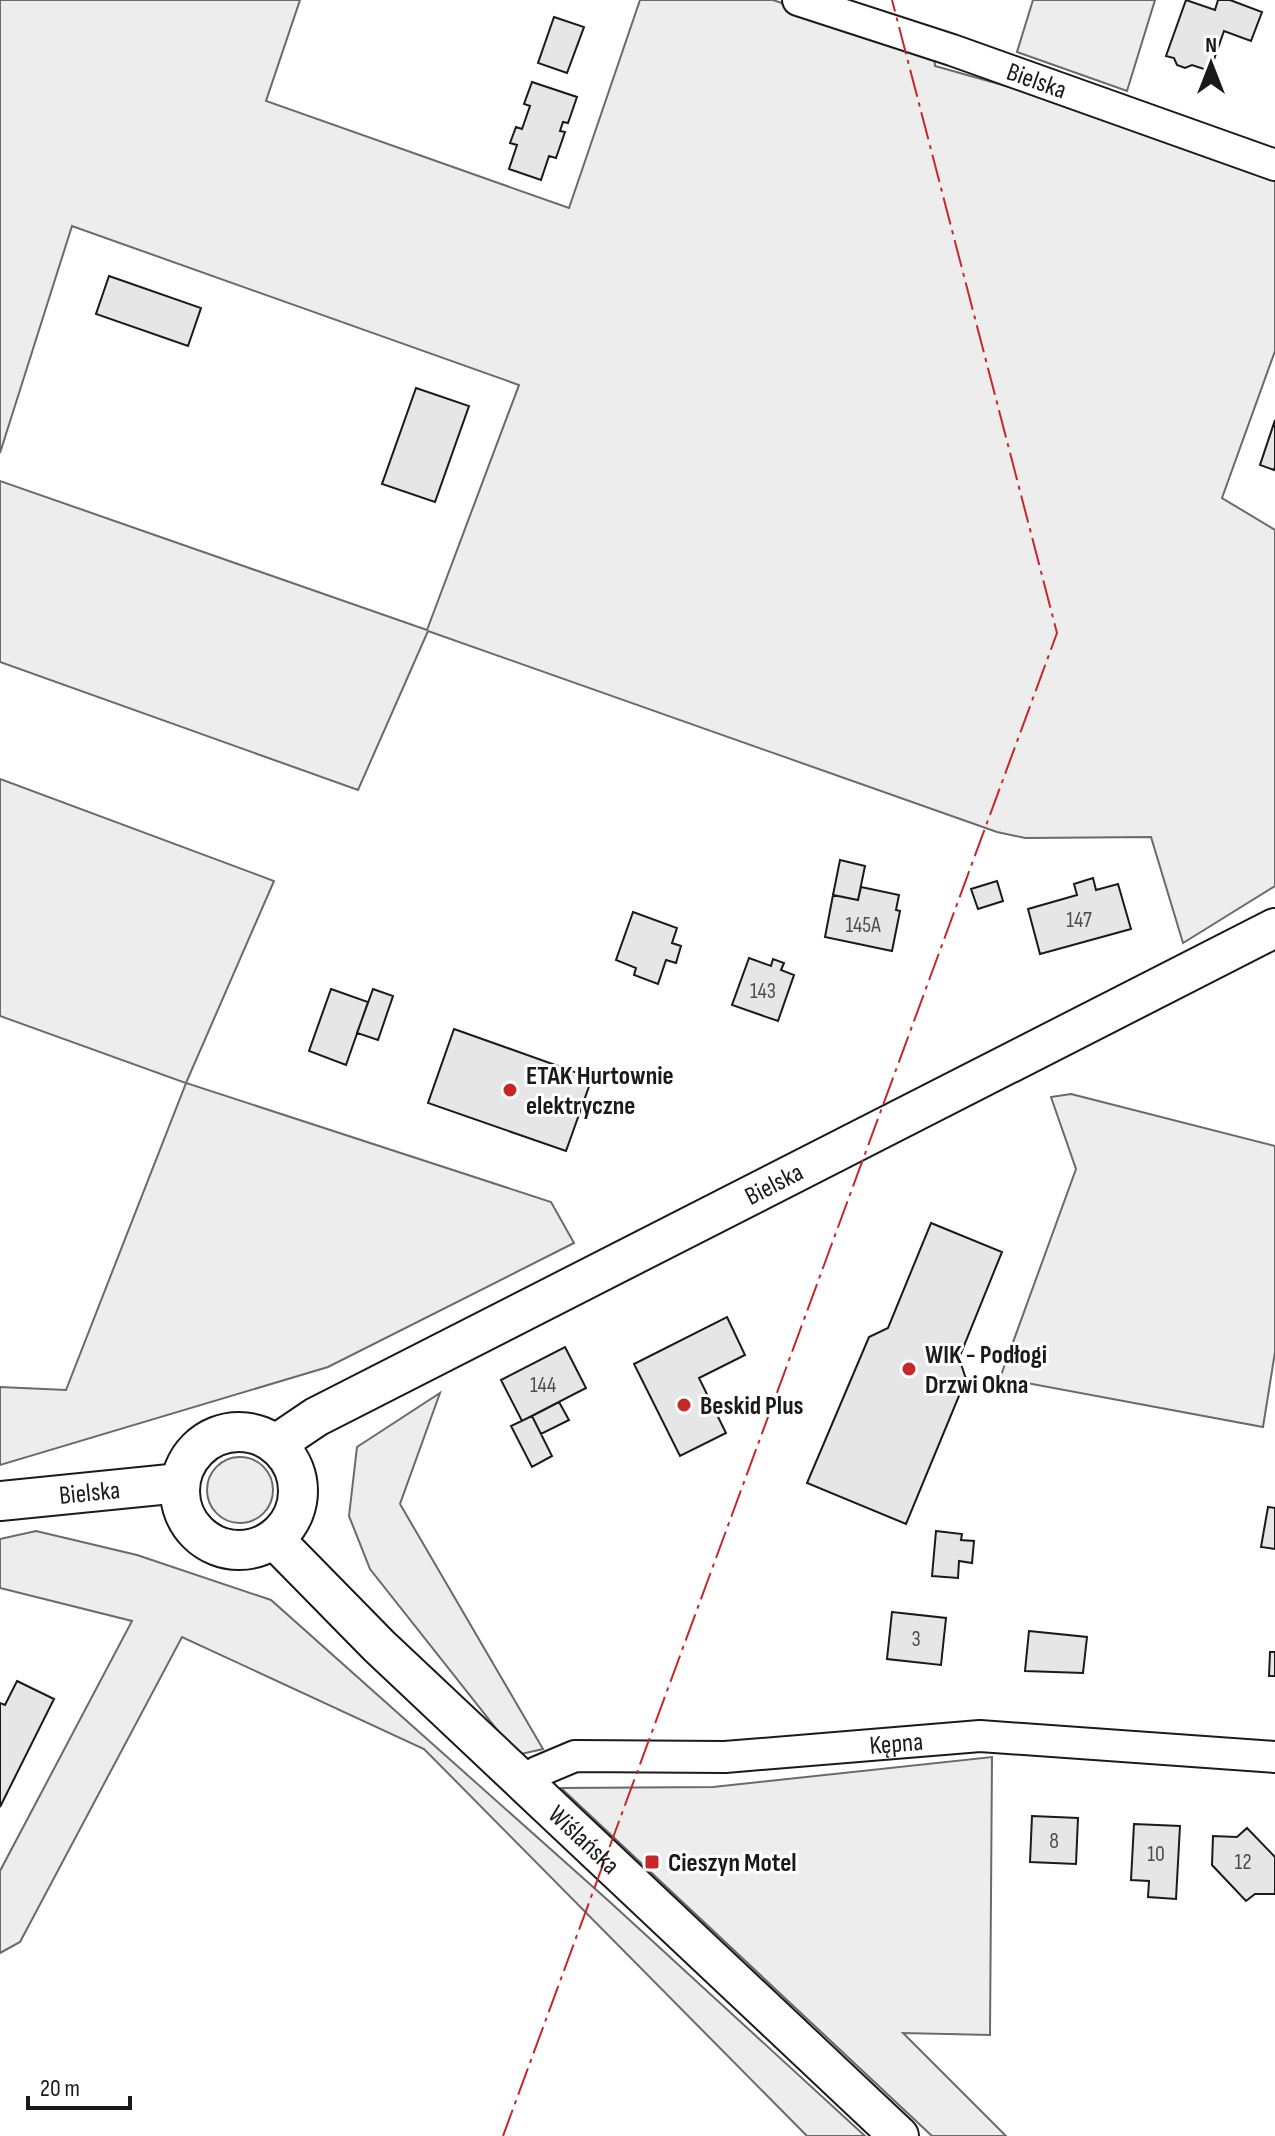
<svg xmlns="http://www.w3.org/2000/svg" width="1275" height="2136" viewBox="0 0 1275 2136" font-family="'Sofia Sans Condensed',sans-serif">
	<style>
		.green { fill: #ededed; stroke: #6a6a6a; stroke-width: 2 }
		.building { fill: #e6e6e6; stroke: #1a1a1a; stroke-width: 2 }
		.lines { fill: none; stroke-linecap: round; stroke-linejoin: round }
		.minor-casing { stroke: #1a1a1a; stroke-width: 34 }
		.tertiary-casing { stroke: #1a1a1a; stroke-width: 42 }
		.minor { stroke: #fff; stroke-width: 30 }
		.tertiary { stroke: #fff; stroke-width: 38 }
		.power { stroke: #c62828; stroke-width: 2; stroke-dasharray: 28 6 4 6; stroke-linecap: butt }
		.poi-dot { fill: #c62828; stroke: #fff; stroke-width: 3 }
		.labels { text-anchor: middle; stroke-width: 6; stroke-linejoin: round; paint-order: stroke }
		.number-label { font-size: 22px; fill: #4d4d4d }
		.street-label { font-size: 26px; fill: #1a1a1a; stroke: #fff }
		.poi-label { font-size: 26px; font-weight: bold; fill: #1a1a1a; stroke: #fff; text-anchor: start }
	</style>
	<rect width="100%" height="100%" fill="#fff"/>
	<!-- green -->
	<path class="green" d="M 0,0 L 300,0 L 266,101 L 569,208 L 640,0 L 773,0 L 934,55 L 935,66 L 1013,88 L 1275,181 L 1275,351 L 1222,498 L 1275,530 L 1275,886 L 1183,943 L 1151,837 L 1025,838 L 997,832 L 428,631 L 358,790 L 0,662 L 0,481 L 427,630 L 519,385 L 72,226 L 0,453 Z
		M 1033,0 L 1155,0 L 1127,91 L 1017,52 Z
		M 0,779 L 274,881 L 186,1083 L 551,1202 L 574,1243 L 328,1367 L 0,1465 L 0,1387 L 66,1390 L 186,1083 L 0,1016 Z
		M 1071,1094 L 1275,1146 L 1275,1352 L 1263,1427 L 1000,1378 L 1076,1169 L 1051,1097 Z
		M 440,1393 L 400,1504 L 543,1749 L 517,1755 L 370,1569 L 349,1516 L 357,1447 Z
		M207 1490a33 33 0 1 1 66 0a33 33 0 1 1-66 0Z
		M 36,1531 L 137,1555 L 271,1600 L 611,1903 L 865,2136 L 807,2136 L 424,1749 L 182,1637 L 20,1942 L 0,1953 L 0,1871 L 132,1621 L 0,1588 L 0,1539 Z
		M 992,1757 L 990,2035 L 903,2033 L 1006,2136 L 932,2136 L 561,1788 L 713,1787 Z"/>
	<!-- building -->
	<path class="building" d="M 1186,0 L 1215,10 L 1218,0 L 1230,0 L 1262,12 L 1251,41 L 1224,31 L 1210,71 L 1192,65 L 1185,68 L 1177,65 L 1174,58 L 1166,56 Z
		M 554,17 L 584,27 L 567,73 L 538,63 Z
		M 532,82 L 577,97 L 568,123 L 563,122 L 560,131 L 565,132 L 556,158 L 549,156 L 541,180 L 509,169 L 517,145 L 510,143 L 516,127 L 522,129 L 530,106 L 524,104 Z
		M 109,276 L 201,308 L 188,346 L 96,314 Z
		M 416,388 L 469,406 L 435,502 L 382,484 Z
		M 1275,420 L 1275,467 L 1274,470 L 1260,465 Z
		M 840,860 L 865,866 L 858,900 L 833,895 Z
		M 1093,878 L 1096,890 L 1118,884 L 1131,929 L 1040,954 L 1028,909 L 1077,895 L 1074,884 Z
		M 997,881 L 1003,901 L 978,909 L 971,889 Z
		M 861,887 L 899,895 L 896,910 L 900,911 L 892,951 L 825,937 L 833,895 L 858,900 Z
		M 633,912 L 677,928 L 672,943 L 681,946 L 676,963 L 666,960 L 658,984 L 634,975 L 636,968 L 616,960 Z
		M 749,958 L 771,966 L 773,959 L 784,963 L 781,970 L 794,975 L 778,1021 L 732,1005 Z
		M 331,989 L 368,1002 L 346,1065 L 309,1051 Z
		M 373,989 L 393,996 L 378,1040 L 357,1033 Z
		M 454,1029 L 592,1078 L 566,1151 L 428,1103 Z
		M 931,1223 L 1002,1252 L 959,1358 L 966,1379 L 906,1524 L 807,1483 L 869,1337 L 888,1328 Z
		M 727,1317 L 745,1355 L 699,1378 L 726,1433 L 680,1456 L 634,1364 Z
		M 565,1347 L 586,1388 L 522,1421 L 501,1380 Z
		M 559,1402 L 569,1420 L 541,1434 L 532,1416 Z
		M 532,1416 L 552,1456 L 532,1467 L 511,1426 Z
		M 1268,1507 L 1275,1508 L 1275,1549 L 1261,1547 Z
		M 936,1531 L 962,1534 L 961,1540 L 974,1541 L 972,1563 L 959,1561 L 958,1578 L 932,1576 Z
		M 892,1612 L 946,1618 L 941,1665 L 887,1659 Z
		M 1029,1631 L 1087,1637 L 1083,1673 L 1025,1671 Z
		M 1270,1652 L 1275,1652 L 1275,1676 L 1269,1676 Z
		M 17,1681 L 54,1699 L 0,1807 L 0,1703 L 5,1705 Z
		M 1032,1816 L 1078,1818 L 1076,1864 L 1030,1862 Z
		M 1134,1824 L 1180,1826 L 1176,1899 L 1148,1897 L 1149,1881 L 1131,1880 Z
		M 1247,1828 L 1275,1857 L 1275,1894 L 1255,1894 L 1246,1901 L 1212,1865 L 1213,1836 L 1237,1837 Z"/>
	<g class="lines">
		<!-- minor casing -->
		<g class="minor-casing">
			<g id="minor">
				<path id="s1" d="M 798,0 L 952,50 L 1275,165"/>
				<path id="s2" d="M 525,1784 L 537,1772 L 575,1756 L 725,1757 L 980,1736 L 1275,1757"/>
			</g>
		</g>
		<!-- tertiary casing -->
		<g class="tertiary-casing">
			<g id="tertiary">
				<circle cx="239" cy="1491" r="59"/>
				<path id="s3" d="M 276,1444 L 316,1417 L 1275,928"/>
				<path id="s4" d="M 0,1501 L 180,1483"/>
				<path id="s5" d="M 274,1539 L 379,1646 L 899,2136"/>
			</g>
		</g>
		<!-- minor -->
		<use href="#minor" class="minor"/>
		<!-- tertiary -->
		<use href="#tertiary" class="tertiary"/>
		<!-- power -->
		<path class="power" d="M 503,2136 L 1057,633 L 892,0"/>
	</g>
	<!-- markers -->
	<g class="poi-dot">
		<circle cx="510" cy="1090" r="8"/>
		<circle cx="909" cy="1369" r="8"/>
		<circle cx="684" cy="1405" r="8"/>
		<rect x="644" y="1854" width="16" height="16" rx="4"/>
	</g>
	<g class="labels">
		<!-- number labels -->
		<g class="number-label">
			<text x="1079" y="927">147</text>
			<text x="863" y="932">145A</text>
			<text x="763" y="998">143</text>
			<text x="543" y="1392">144</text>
			<text x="916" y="1646">3</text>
			<text x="1054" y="1848">8</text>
			<text x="1156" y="1861">10</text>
			<text x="1243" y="1869">12</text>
		</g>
		<!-- street labels -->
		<g class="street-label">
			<text dy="9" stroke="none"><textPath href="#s1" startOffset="252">Bielska</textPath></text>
			<text dy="9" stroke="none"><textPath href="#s3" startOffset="562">Bielska</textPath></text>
			<text dy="9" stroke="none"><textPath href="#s4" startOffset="90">Bielska</textPath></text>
			<text dy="9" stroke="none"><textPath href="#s2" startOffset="380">Kępna</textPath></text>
			<text dy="9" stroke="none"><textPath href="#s5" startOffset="432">Wiślańska</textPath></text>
		</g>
		<!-- poi labels -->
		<g class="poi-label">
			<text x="526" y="1084">ETAK Hurtownie<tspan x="526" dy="30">elektryczne</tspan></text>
			<text x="925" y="1363">WIK - Podłogi<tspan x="925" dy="30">Drzwi Okna</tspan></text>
			<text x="700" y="1414">Beskid Plus</text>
			<text x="668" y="1871">Cieszyn Motel</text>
		</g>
	</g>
	<!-- north arrow -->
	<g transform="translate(1211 64)" stroke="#ffffff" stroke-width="6" paint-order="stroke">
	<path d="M0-6L14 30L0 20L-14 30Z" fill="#1a1a1a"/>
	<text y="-12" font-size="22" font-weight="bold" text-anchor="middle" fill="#1a1a1a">N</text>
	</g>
	<!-- scale -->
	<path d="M28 2096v12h102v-12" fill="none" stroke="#1a1a1a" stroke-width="4"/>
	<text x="40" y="2096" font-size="24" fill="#1a1a1a" stroke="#ffffff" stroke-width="6" paint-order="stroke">20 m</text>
</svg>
